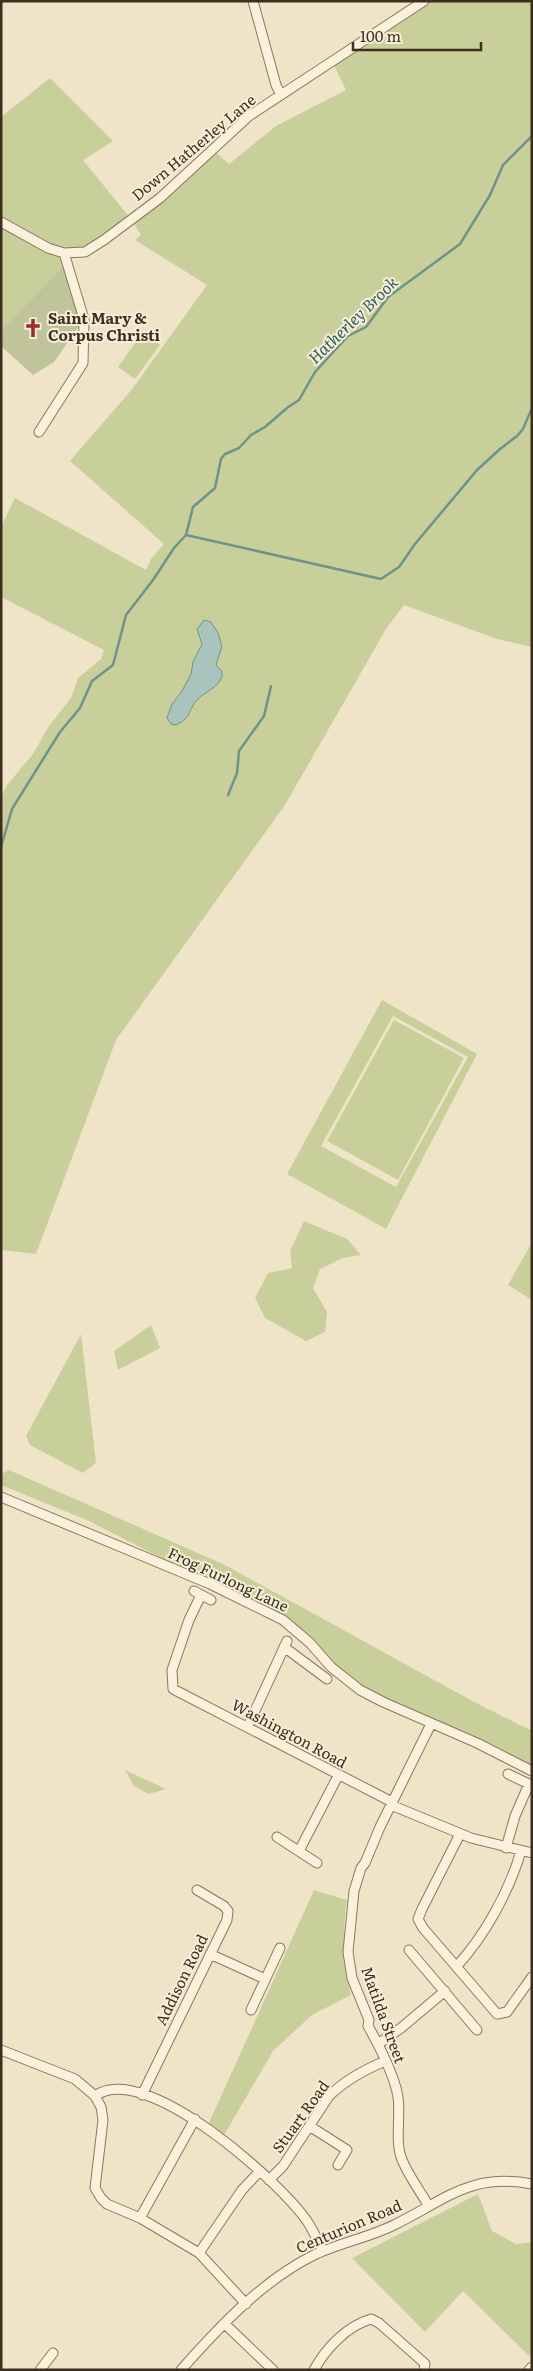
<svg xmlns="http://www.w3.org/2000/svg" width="533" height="2371" viewBox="0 0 533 2371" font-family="Literata,serif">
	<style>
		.green { fill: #c9cf9b; fill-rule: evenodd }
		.cemetery { fill: #bfc49a }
		.water { fill: #a9c4bc; stroke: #6f938a }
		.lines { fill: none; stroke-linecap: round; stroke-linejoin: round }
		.stream { stroke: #6f938a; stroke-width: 2.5 }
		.minor-casing { stroke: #8d765c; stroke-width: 11 }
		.minor { stroke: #faf1dc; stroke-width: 9 }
		.labels { text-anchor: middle; stroke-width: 4; stroke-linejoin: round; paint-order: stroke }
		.street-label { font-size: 15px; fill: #3d2e20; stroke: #f7eed8 }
		.poi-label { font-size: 15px; font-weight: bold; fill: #3d2e20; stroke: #f7eed8; text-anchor: start }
		.water-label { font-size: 16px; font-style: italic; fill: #2f5d5a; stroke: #f7eed8 }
	</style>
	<rect width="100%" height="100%" fill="#f0e4c8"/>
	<!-- green -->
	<path class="green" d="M 424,1 L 532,1 L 532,647 L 497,639 L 404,605 L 386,629 L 285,805 L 116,1040 L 36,1254 L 1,1250 L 1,798 L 7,785 L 33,754 L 49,726 L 71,698 L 78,678 L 101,659 L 104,650 L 1,597 L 1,527 L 15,498 L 146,570 L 151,559 L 164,544 L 70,461 L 133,388 L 207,285 L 135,240 L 141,235 L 131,219 L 85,252 L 64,253 L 66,264 L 1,330 L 1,117 L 50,78 L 113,141 L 83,160 L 131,219 L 213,150 L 229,164 L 276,126 L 346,90 L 332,61 Z
		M 143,332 L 160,345 L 135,379 L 118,367 Z
		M 382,1000 L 477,1054 L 386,1229 L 287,1174 ZM 393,1016 L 468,1057 L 396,1187 L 321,1146 Z
		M 394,1020 L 464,1058 L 398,1180 L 327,1141 Z
		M 304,1221 L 347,1239 L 361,1255 L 343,1258 L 320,1269 L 313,1288 L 327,1312 L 325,1332 L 306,1341 L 265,1318 L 255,1298 L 268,1273 L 292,1268 L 290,1251 Z
		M 532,1242 L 532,1300 L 508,1285 Z
		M 151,1325 L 160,1348 L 118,1370 L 114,1351 Z
		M 81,1334 L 96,1463 L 83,1473 L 30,1445 L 26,1436 Z
		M 9,1470 L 223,1564 L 478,1704 L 532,1731 L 532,1771 L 360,1690 L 283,1620 L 89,1521 L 1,1485 L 1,1474 Z
		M 125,1770 L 166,1789 L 149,1794 L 134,1786 Z
		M 314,1890 L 347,1900 C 342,1933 344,1962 351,1995 L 312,2015 L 273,2051 L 224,2135 L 209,2123 Z
		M 478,2194 L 492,2231 L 516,2244 L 532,2242 L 532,2353 L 529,2356 L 463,2291 L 425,2332 L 352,2258 Z"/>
	<!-- cemetery -->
	<path class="cemetery" d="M 66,264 L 84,319 L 54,362 L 33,375 L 1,346 L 1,330 Z"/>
	<!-- water -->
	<path class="water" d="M 204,620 L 211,622 L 218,633 L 222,646 L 216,665 L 222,671 L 222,677 C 217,688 207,691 199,698 C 188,708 193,717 176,725 L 171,724 L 167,718 L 172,704 L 182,691 L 191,674 L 193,662 L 202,644 L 197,629 Z"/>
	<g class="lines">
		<!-- stream -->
		<path class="stream" d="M 186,535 L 381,579 L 399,567 L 415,544 L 477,470 L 500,449 L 517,436 L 523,429 L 532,408
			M 228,795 L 237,773 L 239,751 L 264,716 L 271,686
			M 1,847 L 12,809 L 60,732 L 80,708 L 92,681 L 113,665 L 126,615 L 153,580 L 174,548 L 186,535 L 193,507 L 215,488 L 221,459 L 225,454 L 239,448 L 251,435 L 265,427 L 287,408 L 299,400 L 315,372 L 348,336 L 366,327 L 388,297 L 460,244 L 490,195 L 503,165 L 532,136"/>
		<!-- minor casing -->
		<g class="minor-casing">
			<path id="minor" d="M 253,1 L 276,85 L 281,95
				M 1,222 L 48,248 L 64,253 L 85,252 L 104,240 L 160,198 L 249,116 L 424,1
				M 39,432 L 83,363 L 84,319 L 64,253
				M 1,1497 L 210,1584 L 283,1620 L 310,1643 L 331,1667 L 360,1690 L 383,1702 L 477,1743 L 532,1771
				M 194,1591 L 211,1600
				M 201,1595 L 189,1620 L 172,1670 L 173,1689 L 392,1802
				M 284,1647 L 327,1679
				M 248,1726 L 287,1641
				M 508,1774 L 529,1784
				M 391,1805 L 471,1838 L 532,1853
				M 460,1834 L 422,1909 L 418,1919 L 423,1928 L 497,2014 L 507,2012 L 532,1977
				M 277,1837 L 317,1863
				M 506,1848 L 515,1816 L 529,1784 L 532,1785
				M 299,1851 L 338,1776
				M 409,1950 L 477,2030
				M 210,1954 L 265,1979
				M 457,1966 C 485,1935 509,1892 521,1851
				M 251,2010 L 280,1948
				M 378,2044 L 401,2028 L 445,1991
				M 1,2050 L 75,2079 L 95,2096 L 101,2107 L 103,2120 L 95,2188 L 101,2198 L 107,2204 L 140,2218 L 199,2253 L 246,2304
				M 142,2095 L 227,1920 L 228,1911 L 224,1906 L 197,1890
				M 95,2096 C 145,2060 279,2181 307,2221 C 313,2230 318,2241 323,2251
				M 311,2127 L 347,2150 L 338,2165
				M 269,2180 L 283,2166 L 329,2096 C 345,2080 364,2070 385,2061
				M 428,2205 C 420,2191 409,2176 403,2162 C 394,2144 401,2117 398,2097 C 395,2077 379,2045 368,2026 L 369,2020 L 352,1978 L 348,1952 L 354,1891 L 361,1868 L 365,1863 L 380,1827 L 431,1724
				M 140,2218 L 195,2119
				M 199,2253 L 242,2190 L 259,2172
				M 225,2324 L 273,2370
				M 40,2370 L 53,2353
				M 181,2370 C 219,2327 261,2282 312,2256 C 338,2243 368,2238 394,2225 C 444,2201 470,2172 532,2184
				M 314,2370 C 326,2348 347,2326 371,2319 L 379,2323 L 422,2361 L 425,2364 L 424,2370
				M 529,2370 L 532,2367"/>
		</g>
		<!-- minor -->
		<use href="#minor" class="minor"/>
	</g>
	<!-- icons -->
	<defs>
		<g id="church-bare" transform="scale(1.5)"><path d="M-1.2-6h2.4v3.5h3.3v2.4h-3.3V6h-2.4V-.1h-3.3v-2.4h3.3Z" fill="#9e2a2b" stroke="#f7eed8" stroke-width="2.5" paint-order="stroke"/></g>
	</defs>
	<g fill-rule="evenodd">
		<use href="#church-bare" x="33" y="328"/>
	</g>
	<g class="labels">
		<!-- street labels -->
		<g class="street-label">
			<text transform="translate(194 148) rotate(-40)" y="5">Down Hatherley Lane</text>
			<text transform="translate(228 1580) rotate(25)" y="5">Frog Furlong Lane</text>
			<text transform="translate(289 1734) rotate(28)" y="5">Washington Road</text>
			<text transform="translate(182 1980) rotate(-64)" y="5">Addison Road</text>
			<text transform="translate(383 2015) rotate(70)" y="5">Matilda Street</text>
			<text transform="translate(301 2117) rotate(-54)" y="5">Stuart Road</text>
			<text transform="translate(349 2227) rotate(-23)" y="5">Centurion Road</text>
		</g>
		<!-- poi labels -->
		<g class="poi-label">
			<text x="48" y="324">Saint Mary &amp;<tspan x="48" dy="17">Corpus Christi</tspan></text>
		</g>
		<!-- water labels -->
		<g class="water-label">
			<text transform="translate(353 320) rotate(-44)" y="6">Hatherley Brook</text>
		</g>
	</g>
	<!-- border -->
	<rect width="533" height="2371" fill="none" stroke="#3d2e20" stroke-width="5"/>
	<!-- scale -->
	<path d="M353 42v8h128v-8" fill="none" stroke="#3d2e20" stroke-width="2.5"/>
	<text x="360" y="42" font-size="15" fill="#3d2e20" stroke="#f7eed8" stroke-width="4" paint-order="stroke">100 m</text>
</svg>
